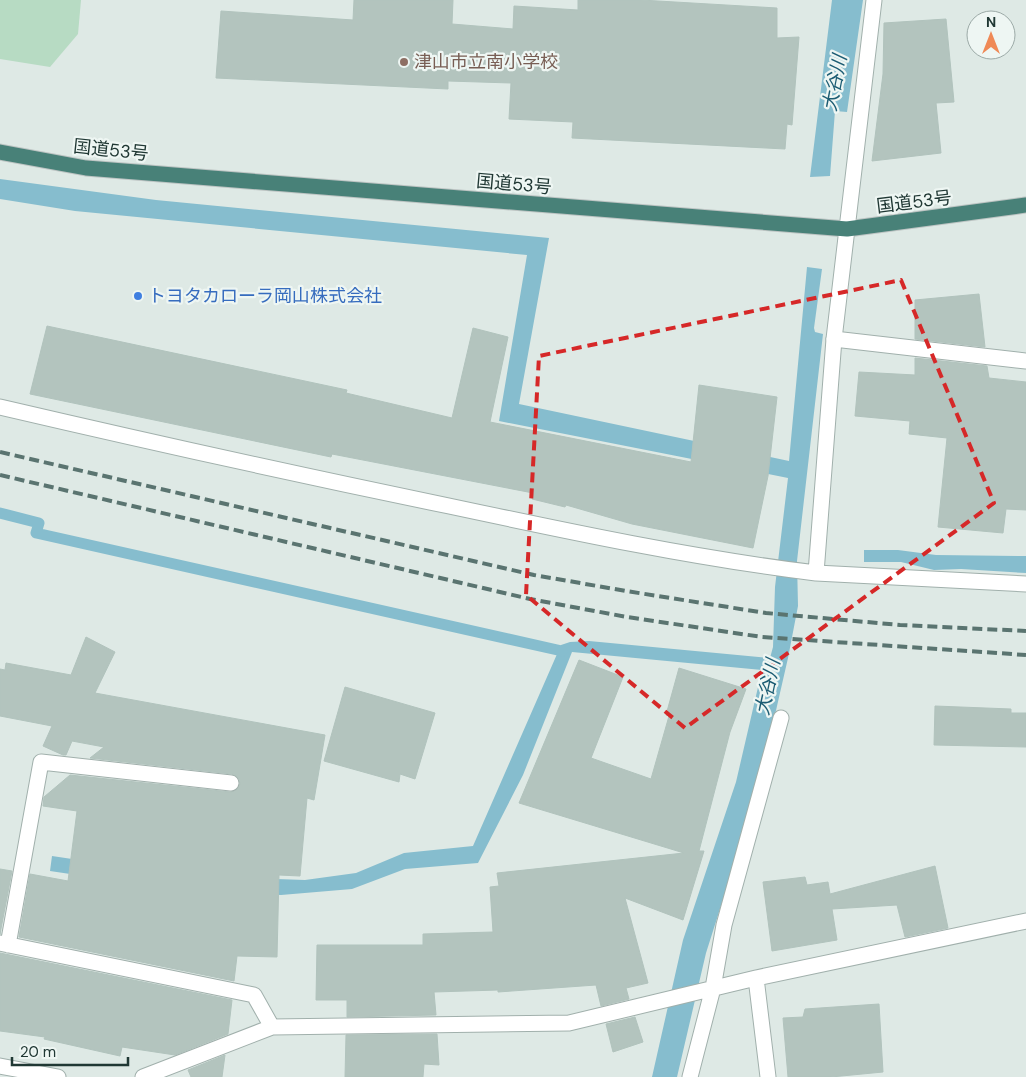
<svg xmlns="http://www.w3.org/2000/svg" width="1026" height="1077" viewBox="0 0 1026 1077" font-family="'DM Sans','Noto Sans JP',sans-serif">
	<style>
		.green { fill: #b7dbc3 }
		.water { fill: #86bdce }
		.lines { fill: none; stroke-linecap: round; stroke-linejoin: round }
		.stream { stroke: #86bdce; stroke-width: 11 }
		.building { fill: #b3c4be; stroke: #b1c3bd }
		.service-casing { stroke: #a1b0ac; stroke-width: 17 }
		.minor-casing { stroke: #a1b0ac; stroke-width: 17 }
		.trunk-casing { stroke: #bcc3c2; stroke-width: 17 }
		.service { stroke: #fff; stroke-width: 15 }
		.minor { stroke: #fff; stroke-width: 15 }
		.trunk { stroke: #488178; stroke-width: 15 }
		.rail { stroke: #5a7470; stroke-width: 4; stroke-dasharray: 10 5; stroke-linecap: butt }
		.marked { fill: none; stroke: #d62828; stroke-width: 4; stroke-dasharray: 10 6; stroke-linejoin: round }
		.education-dot { fill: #8d6e63; stroke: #eef6f3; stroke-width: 2 }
		.shop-dot { fill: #3f7fe0; stroke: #eef6f3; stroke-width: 2 }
		.labels { text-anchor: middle; stroke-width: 4.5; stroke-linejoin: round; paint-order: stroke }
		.education-label { font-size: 18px; fill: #785e54; stroke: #eef6f3; text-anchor: start }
		.street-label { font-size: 18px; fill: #203834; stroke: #eef6f3 }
		.shop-label { font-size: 18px; fill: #366cbe; stroke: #eef6f3; text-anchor: start }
		.water-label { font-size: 19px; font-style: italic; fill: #1c5c73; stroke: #eef6f3 }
	</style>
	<rect width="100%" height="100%" fill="#dee9e5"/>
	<!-- green -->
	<path class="green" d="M 0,0 L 81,0 L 78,34 L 50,67 L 0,59 Z"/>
	<!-- water -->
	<path class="water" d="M 832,0 L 863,0 L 847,112 L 835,111 L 830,176 L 810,177 Z
		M 0,179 L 156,200 L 549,238 L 519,404 L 789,461 L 807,267 L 822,269 L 814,328 L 815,332 L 823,334 L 797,561 L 798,606 L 788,658 L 758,789 L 706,953 L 677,1077 L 652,1077 L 683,940 L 736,782 L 762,670 L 572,652 L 523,775 L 478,863 L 405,869 L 352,889 L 281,895 L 178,890 L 50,871 L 52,856 L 186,876 L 305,880 L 356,873 L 404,853 L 473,846 L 561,645 L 570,642 L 589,641 L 770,658 L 773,647 L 775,587 L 788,478 L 499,421 L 527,255 L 75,211 L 0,199 Z
		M 864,550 L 898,550 L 936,555 L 1026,556 L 1026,573 L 961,569 L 934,570 L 901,562 L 864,562 Z"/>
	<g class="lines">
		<!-- stream -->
		<path class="stream" d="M 0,513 L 39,523 L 36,533 L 562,651"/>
	</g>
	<!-- building -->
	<path class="building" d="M 354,0 L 453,0 L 452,24 L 513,29 L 514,6 L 578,10 L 578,0 L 641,0 L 777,8 L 777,38 L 799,37 L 792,125 L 787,124 L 785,149 L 572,138 L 573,122 L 509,119 L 511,83 L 448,81 L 448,89 L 216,78 L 221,11 L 353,20 Z
		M 946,19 L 954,102 L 936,103 L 941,153 L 872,161 L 883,74 L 884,23 Z
		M 979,294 L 985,347 L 915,339 L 915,300 Z
		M 47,326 L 347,390 L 346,393 L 452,418 L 473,328 L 508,337 L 490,422 L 691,462 L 699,385 L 777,397 L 768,476 L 753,548 L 632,524 L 566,505 L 565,507 L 532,499 L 533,493 L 332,454 L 331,457 L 30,394 Z
		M 915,358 L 987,366 L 989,378 L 1026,382 L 1026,510 L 1006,509 L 1003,533 L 938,527 L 947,438 L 909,434 L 910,421 L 855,416 L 859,372 L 915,375 Z
		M 86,637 L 115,652 L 95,693 L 325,735 L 314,800 L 307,798 L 300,876 L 279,875 L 277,957 L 237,956 L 234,981 L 19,937 L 30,874 L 68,881 L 77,811 L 43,806 L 44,797 L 70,775 L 230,792 L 235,791 L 240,784 L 239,779 L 232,774 L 90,758 L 104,747 L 72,741 L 66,755 L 63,755 L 43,746 L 52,726 L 0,716 L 0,669 L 5,670 L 6,663 L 71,675 Z
		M 579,660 L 623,677 L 591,758 L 651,779 L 669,716 L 666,715 L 679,668 L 746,689 L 730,732 L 699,851 L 704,851 L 683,920 L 625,898 L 648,983 L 626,988 L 629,999 L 601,1006 L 596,985 L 498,992 L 498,990 L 434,992 L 436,1015 L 347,1017 L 347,1000 L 316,1000 L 317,945 L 423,945 L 423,934 L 493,932 L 490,887 L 499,886 L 497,873 L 684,853 L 519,803 Z
		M 345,687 L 435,713 L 415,779 L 400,774 L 399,782 L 324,761 Z
		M 935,706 L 1011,709 L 1011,713 L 1026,713 L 1026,747 L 934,745 Z
		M 935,866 L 948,928 L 905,937 L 897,905 L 832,909 L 837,940 L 772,951 L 763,882 L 805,877 L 807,885 L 828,882 L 830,894 Z
		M 0,869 L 12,871 L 0,934 Z
		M 0,953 L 232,1000 L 228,1034 L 175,1055 L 122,1047 L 120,1056 L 44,1039 L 45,1037 L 0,1031 Z
		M 879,1004 L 883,1072 L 831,1077 L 788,1077 L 783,1018 L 803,1017 L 805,1009 Z
		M 635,1017 L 643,1042 L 613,1052 L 606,1024 Z
		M 437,1034 L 439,1065 L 424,1064 L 423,1077 L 345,1077 L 346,1035 Z
		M 225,1055 L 222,1077 L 191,1077 L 188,1070 Z"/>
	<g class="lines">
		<!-- service casing -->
		<g class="service-casing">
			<path id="service" d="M 834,339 L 1026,361"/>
		</g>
		<!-- minor casing -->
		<g class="minor-casing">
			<path id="minor" d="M 874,0 L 834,339 L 816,573 L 1026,584
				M 0,407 C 150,442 299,475 449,506 C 571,532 693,558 816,573
				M 0,943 L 254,995 L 272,1027 L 569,1023 L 756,978 L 1026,921
				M 8,945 L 41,762 L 231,783
				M 756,978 L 768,1077
				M 0,1066 L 58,1077
				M 143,1077 L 272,1027
				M 690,1077 L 713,988 L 724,925 L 781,718"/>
		</g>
		<!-- trunk casing -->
		<g class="trunk-casing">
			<path id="trunk" d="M 0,152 L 86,168 L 847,229 L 1026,205"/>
		</g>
		<!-- service -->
		<use href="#service" class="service"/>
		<!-- minor -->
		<use href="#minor" class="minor"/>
		<!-- trunk -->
		<use href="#trunk" class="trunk"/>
		<!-- rail -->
		<path class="rail" d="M 0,452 L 534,575 L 626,591 L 766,613 L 900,625 L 1026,631
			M 0,475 L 530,599 L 627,617 L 762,637 L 1026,655"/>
	</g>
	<!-- marked area -->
	<path class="marked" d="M 901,280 L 994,503 L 685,728 L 526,595 L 539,356 Z"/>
	<!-- markers -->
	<circle class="education-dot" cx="404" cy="62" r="5"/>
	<circle class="shop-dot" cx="138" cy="296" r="5"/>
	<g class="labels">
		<!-- education labels -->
		<g class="education-label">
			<text x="414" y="68">津山市立南小学校</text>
		</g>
		<!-- street labels -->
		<g class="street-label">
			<text transform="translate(111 150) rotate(6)" y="6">国道53号</text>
			<text transform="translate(514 184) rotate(5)" y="6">国道53号</text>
			<text transform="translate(914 202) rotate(-7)" y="6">国道53号</text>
		</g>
		<!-- shop labels -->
		<g class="shop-label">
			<text x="148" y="302">トヨタカローラ岡山株式会社</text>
		</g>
		<!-- water labels -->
		<g class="water-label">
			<text transform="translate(834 83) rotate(-79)" y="7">大谷川</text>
			<text transform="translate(767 687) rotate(-78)" y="7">大谷川</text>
		</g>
	</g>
	<!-- north arrow -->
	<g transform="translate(991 35)"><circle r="24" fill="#eef6f3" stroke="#9caaa7"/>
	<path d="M0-4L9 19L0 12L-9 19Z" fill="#ef8956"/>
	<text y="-8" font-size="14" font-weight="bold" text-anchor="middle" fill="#203834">N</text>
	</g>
	<!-- scale -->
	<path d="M12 1057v8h116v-8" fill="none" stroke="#203834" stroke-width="2.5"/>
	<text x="20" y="1057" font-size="15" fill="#203834" stroke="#eef6f3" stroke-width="4" paint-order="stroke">20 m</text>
</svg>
